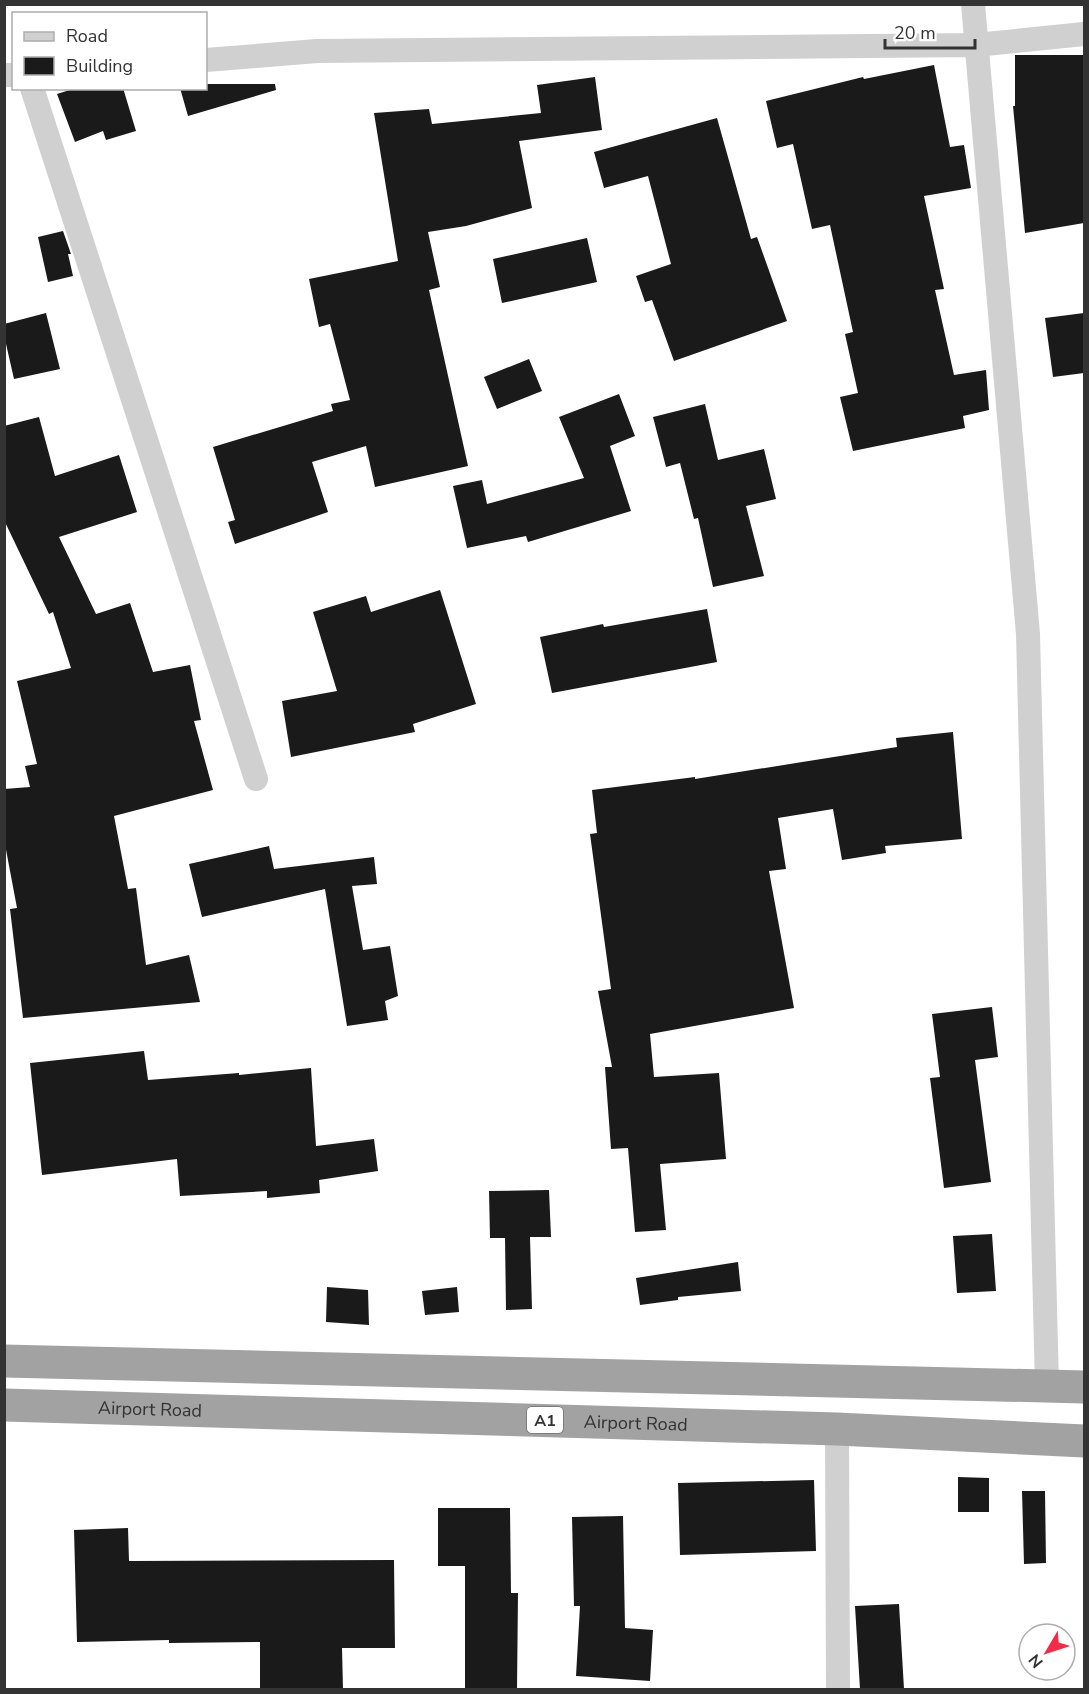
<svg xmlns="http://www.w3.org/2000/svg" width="1089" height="1694" viewBox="0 0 1089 1694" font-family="'Nunito Sans',sans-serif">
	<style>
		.building { fill: #1a1a1a }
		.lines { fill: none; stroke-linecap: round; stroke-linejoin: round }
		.minor { stroke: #d0d0d0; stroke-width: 24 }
		.trunk { stroke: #a2a2a2; stroke-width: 33 }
		.labels { text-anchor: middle; stroke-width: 6; stroke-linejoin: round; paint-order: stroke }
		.shield { fill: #fff; stroke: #707070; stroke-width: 1.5 }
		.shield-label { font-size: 16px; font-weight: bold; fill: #333 }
		.street-label { font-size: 18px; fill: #333; stroke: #fff }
	</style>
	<rect width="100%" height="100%" fill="#fff"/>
	<!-- building -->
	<path class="building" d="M 1015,55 L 1084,55 L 1084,223 L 1025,233 L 1013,106 L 1015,106 Z
		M 934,65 L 950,147 L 964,145 L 971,188 L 924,196 L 944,289 L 935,290 L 954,375 L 986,370 L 989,410 L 963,416 L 965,428 L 853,451 L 840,397 L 858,393 L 845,334 L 853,332 L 830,225 L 812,229 L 793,144 L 777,148 L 766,101 L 863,77 L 864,79 Z
		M 595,77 L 602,130 L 519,141 L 532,208 L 466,226 L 428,232 L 440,287 L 429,290 L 468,466 L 375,487 L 366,446 L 312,462 L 328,512 L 235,544 L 228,522 L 235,520 L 213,447 L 333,411 L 331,404 L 350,400 L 330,324 L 319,327 L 309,279 L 398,261 L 374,113 L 429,109 L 432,124 L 541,113 L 537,85 Z
		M 206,84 L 275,84 L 276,90 L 188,116 L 180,88 L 206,88 Z
		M 76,88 L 123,88 L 136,131 L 106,140 L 103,131 L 75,142 L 57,94 Z
		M 717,118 L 751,239 L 757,237 L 787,321 L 674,361 L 652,300 L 645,302 L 636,276 L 671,264 L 648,176 L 604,188 L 594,152 Z
		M 63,231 L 71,254 L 68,254 L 73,276 L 48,282 L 38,237 Z
		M 587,238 L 597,282 L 502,303 L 493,259 Z
		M 46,313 L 60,369 L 14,379 L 4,335 L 4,324 Z
		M 1084,313 L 1084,373 L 1053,377 L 1045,318 Z
		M 529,359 L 542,391 L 497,409 L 484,377 Z
		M 619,394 L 635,436 L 610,446 L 631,511 L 528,542 L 526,536 L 467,548 L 453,486 L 482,480 L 487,504 L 584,478 L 559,417 Z
		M 705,404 L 718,460 L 764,449 L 776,499 L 746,506 L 764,576 L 713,587 L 698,518 L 694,519 L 680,463 L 666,467 L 653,417 Z
		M 39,417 L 55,476 L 119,455 L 137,512 L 59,537 L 96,614 L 130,603 L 153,672 L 190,665 L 201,720 L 194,721 L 213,790 L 114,816 L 128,889 L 136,888 L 146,965 L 189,955 L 200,1002 L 23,1018 L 10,909 L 17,908 L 4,839 L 4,789 L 30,787 L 25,766 L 37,764 L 17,681 L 71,668 L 53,612 L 49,614 L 4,520 L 4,426 Z
		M 440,590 L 476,704 L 413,724 L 415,732 L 291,757 L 282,701 L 337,691 L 313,612 L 366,596 L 371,612 Z
		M 707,609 L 717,662 L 552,693 L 540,637 L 603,624 L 604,627 Z
		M 953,732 L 962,839 L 885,846 L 886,853 L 842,860 L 833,809 L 778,818 L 786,869 L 769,871 L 794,1008 L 650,1034 L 654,1077 L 719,1073 L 726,1159 L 660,1164 L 666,1230 L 635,1232 L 628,1148 L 611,1149 L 605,1067 L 612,1067 L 598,991 L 611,989 L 590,834 L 597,833 L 592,790 L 695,777 L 695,779 L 897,747 L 896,738 Z
		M 269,846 L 274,869 L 374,857 L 377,884 L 352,886 L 363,950 L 390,946 L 398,996 L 385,1001 L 388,1020 L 347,1026 L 325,889 L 202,917 L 189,864 Z
		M 992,1007 L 998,1057 L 975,1060 L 991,1182 L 944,1188 L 930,1078 L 940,1077 L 932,1014 Z
		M 144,1051 L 148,1080 L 239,1073 L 239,1075 L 311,1068 L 316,1146 L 374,1139 L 378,1171 L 319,1180 L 320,1193 L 267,1198 L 267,1191 L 180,1196 L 177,1159 L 42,1175 L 30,1063 Z
		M 549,1190 L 551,1237 L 530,1237 L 532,1309 L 506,1310 L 505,1238 L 490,1238 L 489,1191 Z
		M 992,1234 L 996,1291 L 957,1293 L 953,1236 Z
		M 738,1262 L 741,1291 L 678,1297 L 678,1300 L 640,1305 L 636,1278 Z
		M 327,1287 L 368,1290 L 369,1325 L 326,1322 Z
		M 457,1287 L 459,1312 L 425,1315 L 422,1291 Z
		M 958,1477 L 989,1478 L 989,1512 L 958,1512 Z
		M 814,1480 L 816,1551 L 680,1555 L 678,1483 Z
		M 1022,1491 L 1045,1491 L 1046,1563 L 1024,1564 Z
		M 438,1508 L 510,1508 L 511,1593 L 518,1593 L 517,1689 L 465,1689 L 465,1566 L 438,1566 Z
		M 623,1516 L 625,1628 L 653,1630 L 650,1681 L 576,1676 L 580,1606 L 574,1606 L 572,1517 Z
		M 128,1528 L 129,1561 L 394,1560 L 395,1648 L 342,1648 L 343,1689 L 260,1689 L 260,1642 L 169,1643 L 169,1640 L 77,1642 L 74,1530 Z
		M 899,1604 L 904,1689 L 860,1689 L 855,1606 Z"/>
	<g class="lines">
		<!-- minor -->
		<path class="minor" d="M 973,4 L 1028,634 L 1047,1386
			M 206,60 L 317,51 L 976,45 L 1084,34
			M 4,75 L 14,75
			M 32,88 L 256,779
			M 837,1429 L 838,1690"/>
		<!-- trunk -->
		<g class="trunk">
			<path d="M 4,1361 L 1084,1387"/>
			<path id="s1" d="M 4,1405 L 837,1429 L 1084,1441"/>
		</g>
	</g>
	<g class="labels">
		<!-- shield labels -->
		<rect class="shield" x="527" y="1407" width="36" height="26" rx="4.5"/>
		<g class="shield-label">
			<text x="545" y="1426">A1</text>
		</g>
		<!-- street labels -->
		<g class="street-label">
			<text dy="6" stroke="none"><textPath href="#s1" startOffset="146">Airport Road</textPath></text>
			<text dy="6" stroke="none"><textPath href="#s1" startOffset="632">Airport Road</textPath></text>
		</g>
	</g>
	<!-- border -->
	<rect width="1089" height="1694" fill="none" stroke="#333333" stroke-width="12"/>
	<!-- legend -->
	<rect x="12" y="12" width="195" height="78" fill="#ffffff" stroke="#adadad" stroke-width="1.5"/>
	<rect x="24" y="32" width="30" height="9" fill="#d0d0d0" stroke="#adadad" stroke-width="1.5"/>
	<text x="66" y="42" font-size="18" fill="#333333">Road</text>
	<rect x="24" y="57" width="30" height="18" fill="#1a1a1a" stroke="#adadad" stroke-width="1.5"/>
	<text x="66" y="72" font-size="18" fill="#333333">Building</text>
	<!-- north arrow -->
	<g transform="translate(1047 1652) rotate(231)"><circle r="28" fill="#ffffff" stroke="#adadad" stroke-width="1.5"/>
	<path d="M0-4.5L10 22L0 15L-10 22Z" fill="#f32b48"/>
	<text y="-9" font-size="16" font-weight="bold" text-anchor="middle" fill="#333333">N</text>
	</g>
	<!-- scale -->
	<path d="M885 39v9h90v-9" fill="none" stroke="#333333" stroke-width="3"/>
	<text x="894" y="39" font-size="18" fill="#333333" stroke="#ffffff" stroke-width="4.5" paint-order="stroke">20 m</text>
</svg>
